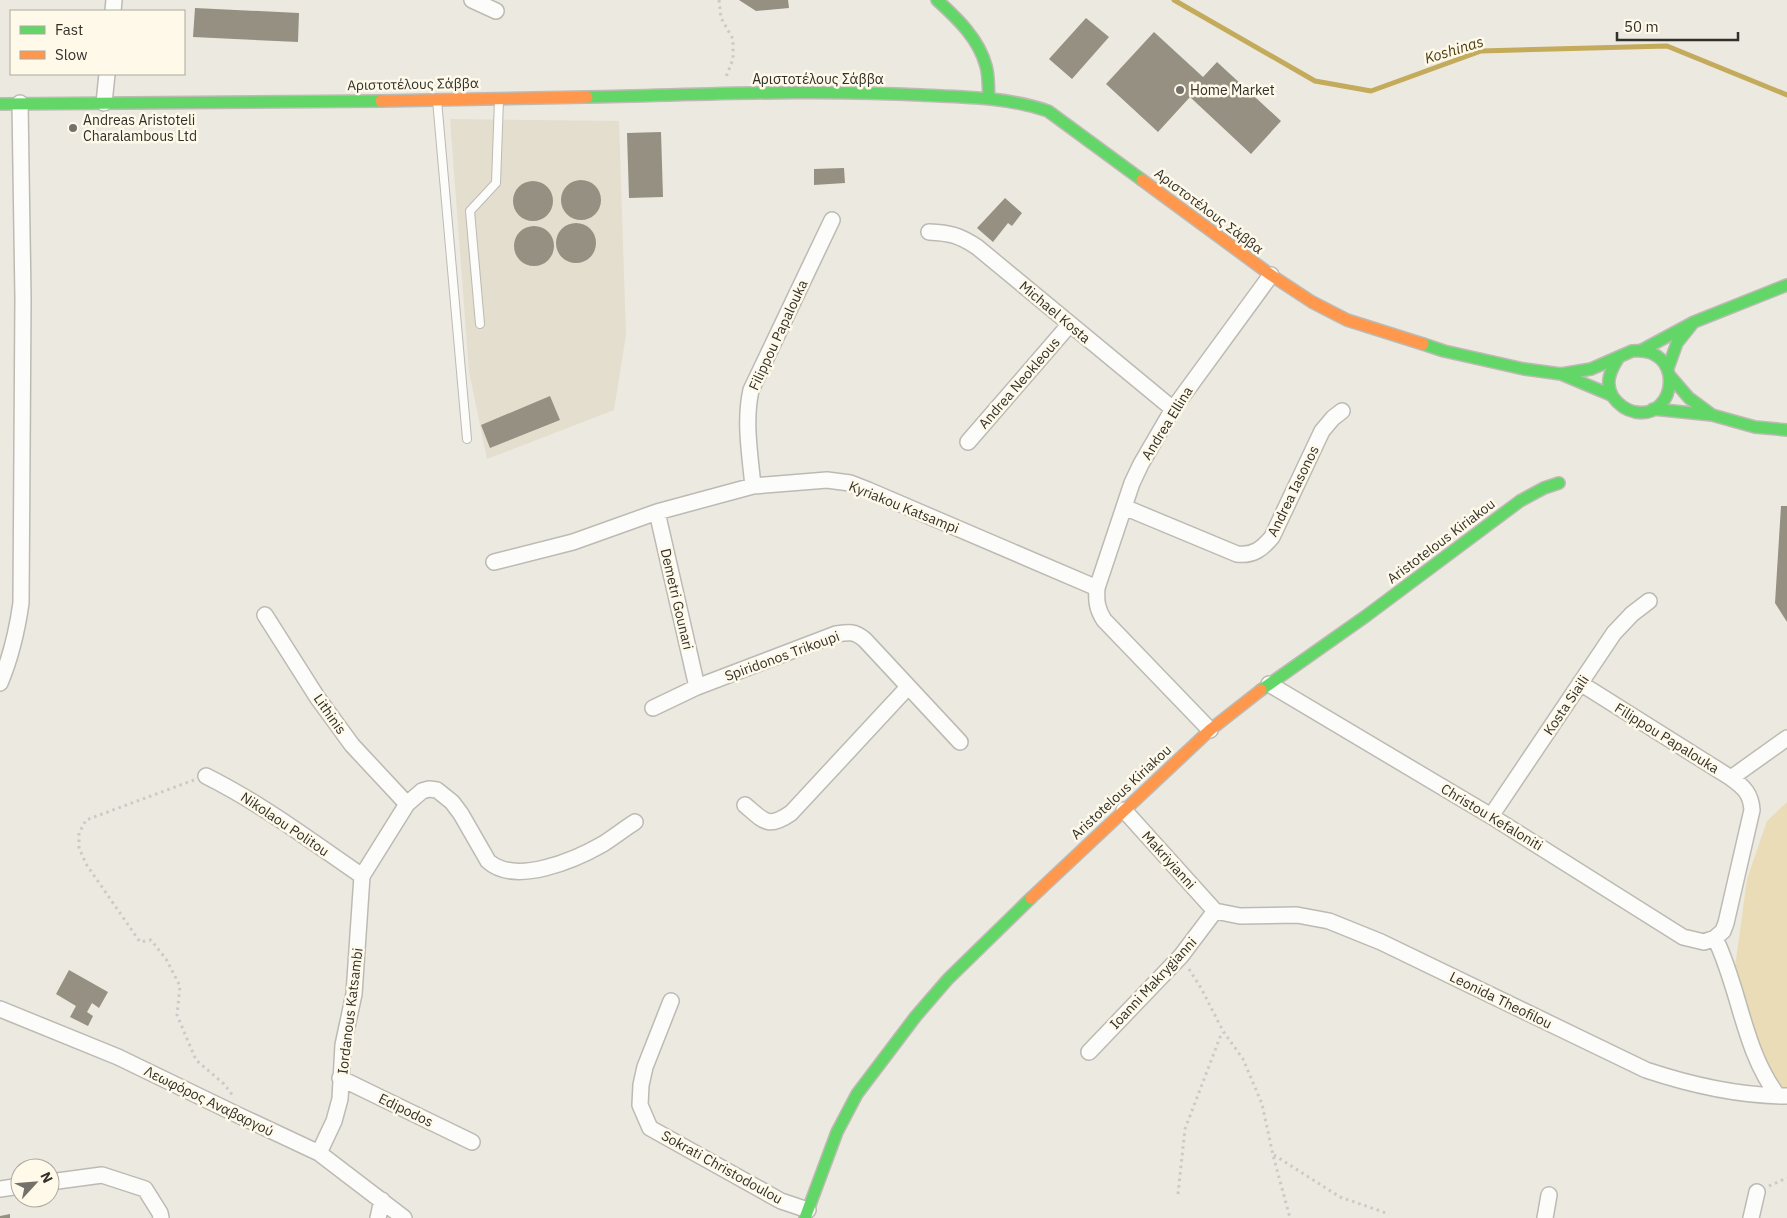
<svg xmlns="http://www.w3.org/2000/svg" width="1787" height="1218" viewBox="0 0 1787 1218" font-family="'IBM Plex Sans',sans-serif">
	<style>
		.built { fill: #e4dece }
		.green { fill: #e9dcb7 }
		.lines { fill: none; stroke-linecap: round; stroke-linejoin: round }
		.stream { stroke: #c3ab5b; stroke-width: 5 }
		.building { fill: #959082 }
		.lane-casing { stroke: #bcbab3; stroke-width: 10 }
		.street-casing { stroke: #bcbab3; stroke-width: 18 }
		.fast-casing { stroke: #bcbab3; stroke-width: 14 }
		.slow-casing { stroke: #bcbab3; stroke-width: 14 }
		.path { stroke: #cacac7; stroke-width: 3; stroke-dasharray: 2.5 4; stroke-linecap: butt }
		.lane { stroke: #fcfcfa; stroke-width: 8 }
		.street { stroke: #fcfcfa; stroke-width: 15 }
		.fast { stroke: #63d668; stroke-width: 11 }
		.slow { stroke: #ff974d; stroke-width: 11 }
		.poi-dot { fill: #73716a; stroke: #fef9e9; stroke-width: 2 }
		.labels { text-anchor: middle; stroke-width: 5; stroke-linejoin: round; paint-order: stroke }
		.street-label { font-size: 14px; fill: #32302a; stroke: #fef9e9 }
		.poi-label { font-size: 14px; fill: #32302a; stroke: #fef9e9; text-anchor: start }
		.water-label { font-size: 15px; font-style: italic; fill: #4c3d12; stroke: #fef9e9 }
	</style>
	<rect width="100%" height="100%" fill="#ece9e1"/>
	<!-- built -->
	<path class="built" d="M 450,119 L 619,121 L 626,335 L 614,410 L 487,459 L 469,372 Z"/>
	<!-- green -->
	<path class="green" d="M 1787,802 L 1787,1090 L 1778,1090 L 1763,1058 L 1735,967 L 1747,879 L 1767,821 Z"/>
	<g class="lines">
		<!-- stream -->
		<path class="stream" d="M 1174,0 L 1315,81 L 1371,91 L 1481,51 L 1667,46 L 1787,95"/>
	</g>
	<!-- building -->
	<path class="building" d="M 739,0 L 788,0 L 789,8 L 756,11 Z
		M 195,8 L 299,13 L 298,42 L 193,37 Z
		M 1086,18 L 1109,37 L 1072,79 L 1049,59 Z
		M 1154,32 L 1203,77 L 1217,62 L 1281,121 L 1251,154 L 1190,97 L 1158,132 L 1106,84 Z
		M 661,132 L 663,197 L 629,198 L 627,133 Z
		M 844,168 L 845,183 L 814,185 L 814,169 Z
		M561 200a20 20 0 1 1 40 0a20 20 0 1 1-40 0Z
		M513 201a20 20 0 1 1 40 0a20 20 0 1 1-40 0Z
		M 1005,198 L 1022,213 L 1012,226 L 1008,223 L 993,242 L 977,228 Z
		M556 243a20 20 0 1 1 40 0a20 20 0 1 1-40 0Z
		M514 246a20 20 0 1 1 40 0a20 20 0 1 1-40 0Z
		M 550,396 L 560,420 L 490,448 L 481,425 Z
		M 1781,506 L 1787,506 L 1787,622 L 1775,603 Z
		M 69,970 L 108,992 L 99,1008 L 92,1003 L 87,1012 L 93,1016 L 88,1026 L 70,1017 L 76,1006 L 56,994 Z
		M 10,1214 L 10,1218 L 0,1218 L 0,1216 Z"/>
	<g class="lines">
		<!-- lane casing -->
		<g class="lane-casing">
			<path id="lane" d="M 437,100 L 467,439
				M 480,324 L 470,211 L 496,183 L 499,100"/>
		</g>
		<!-- street casing -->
		<g class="street-casing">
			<path id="street" d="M 472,0 L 496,11
				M 113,11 L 114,0
				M 104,103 L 107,74
				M 929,232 C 950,233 959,235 977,247 L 1173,409
				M 968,442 L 1070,324
				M 753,486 C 750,455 744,421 751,390 L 832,220
				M 1124,507 L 1237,554 C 1253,556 1262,549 1272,537 L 1322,431 L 1333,418 L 1342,411
				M 657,512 L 697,687
				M 494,562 L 573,542 L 657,512 L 753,486 L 827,480 L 850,483 L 868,490 L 1097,588
				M 265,615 L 317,697 L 352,745 L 407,804
				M 0,683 C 11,657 17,631 21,603 L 23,298 L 20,103
				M 1580,683 L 1731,778 C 1744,787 1751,794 1752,810 L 1726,923 L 1723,931 L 1715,938 C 1740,989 1743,1050 1778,1096
				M 1269,684 L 1491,816 L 1683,937 L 1704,942 L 1715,938
				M 653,708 L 697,687 L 836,634 C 849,632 855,631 865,640 L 960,742
				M 1210,730 L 1104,620 C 1097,609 1096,601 1097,588 L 1132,483 L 1141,464 L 1173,409 L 1271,275
				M 206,776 C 262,804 311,841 362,876
				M 1731,778 L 1787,738
				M 745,805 C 764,821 768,829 791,813 L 908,687
				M 1124,810 L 1215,911
				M 1491,816 L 1614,633 L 1632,614 L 1649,601
				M 1215,911 L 1240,916 L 1297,915 L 1329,921 L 1381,942 L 1646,1070 C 1691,1085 1740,1096 1787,1096
				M 671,1001 L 645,1067 L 641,1085 L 640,1105 L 650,1128 L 781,1201 L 808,1210
				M 0,1009 L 118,1057 L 240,1116 L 319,1153 L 404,1218
				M 1089,1052 L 1181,956 L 1215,911
				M 340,1078 L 472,1142
				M 319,1153 L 334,1121 L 340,1099 L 343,1045 L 354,994 L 362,876 L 407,804 L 422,791 L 429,789 L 437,790 L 452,802 L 461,814 L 488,861 C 515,886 575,860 603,844 C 614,837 624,829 635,822
				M 50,1182 L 102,1175 L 145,1189 L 160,1213 L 161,1218
				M 0,1189 L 20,1186
				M 378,1218 L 382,1200
				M 1545,1218 L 1549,1195
				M 1751,1218 L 1757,1192"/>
		</g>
		<!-- fast casing -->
		<g class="fast-casing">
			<path id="fast" d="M 937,0 C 957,18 979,39 986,66 C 989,76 988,88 989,98
				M 587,97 C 698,95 810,89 921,95 C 964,97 1007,97 1048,111 L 1142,180
				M 0,104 L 381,101
				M 1423,344 L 1444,351 L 1524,369 L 1561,374 L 1611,395
				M 1642,350 L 1694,322 L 1787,285
				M 1668,368 L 1677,343 L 1693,323
				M 1561,374 L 1591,369 L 1632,351 C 1685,345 1678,420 1635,412 C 1626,410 1618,404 1613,397 C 1604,383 1611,369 1619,357
				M 1670,376 L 1689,398 L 1712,415
				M 1653,409 L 1712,415 L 1755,427 L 1787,430
				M 1261,690 L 1366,616 L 1520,501 L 1544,488 L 1559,483
				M 805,1218 L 837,1132 L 857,1094 L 916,1016 L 948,979 L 1031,898"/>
		</g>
		<!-- slow casing -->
		<g class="slow-casing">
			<path id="slow" d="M 381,101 L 587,97
				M 1142,180 L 1271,275 L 1312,302 L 1347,320 L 1423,344
				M 1031,898 L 1210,730 L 1261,690"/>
		</g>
		<!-- path -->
		<path class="path" d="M 719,0 L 721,18 L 733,39 L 733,59 L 726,77
			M 194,780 L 86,820 L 79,833 L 79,848 L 86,864 L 102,887 L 140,942 L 151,940 L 166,959 L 180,986 L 177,1015 L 196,1060 L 224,1084 L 234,1097
			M 1189,969 L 1201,988 L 1223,1031 L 1243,1059 L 1262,1104 L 1273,1155 L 1290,1218
			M 1274,1155 L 1340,1197 L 1389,1214
			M 1769,1186 L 1787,1178
			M 1178,1194 L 1185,1129 L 1222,1032"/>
		<!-- lane -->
		<use href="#lane" class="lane"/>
		<!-- street -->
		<use href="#street" class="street"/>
		<!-- fast -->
		<use href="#fast" class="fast"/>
		<!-- slow -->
		<use href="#slow" class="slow"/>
	</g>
	<!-- markers -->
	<g class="poi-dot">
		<circle cx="1180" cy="90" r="5"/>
		<circle cx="73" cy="128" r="5"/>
	</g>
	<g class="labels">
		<!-- street labels -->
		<g class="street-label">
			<text x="818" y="84">Αριστοτέλους Σάββα</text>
			<text transform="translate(413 84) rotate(-1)" y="5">Αριστοτέλους Σάββα</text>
			<text transform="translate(1209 211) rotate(37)" y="5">Αριστοτέλους Σάββα</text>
			<text transform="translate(1055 312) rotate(40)" y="5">Michael Kosta</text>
			<text transform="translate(778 335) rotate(-65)" y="5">Filippou Papalouka</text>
			<text transform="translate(1019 383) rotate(-49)" y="5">Andrea Neokleous</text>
			<text transform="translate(1167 423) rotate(-58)" y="5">Andrea Ellina</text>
			<text transform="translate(1293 491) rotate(-64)" y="5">Andrea Iasonos</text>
			<text transform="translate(904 507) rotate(22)" y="5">Kyriakou Katsampi</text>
			<text transform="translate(1441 541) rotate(-37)" y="5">Aristotelous Kiriakou</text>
			<text transform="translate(677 599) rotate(77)" y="5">Demetri Gounari</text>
			<text transform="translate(782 656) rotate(-20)" y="5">Spiridonos Trikoupi</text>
			<text transform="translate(1566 705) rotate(-56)" y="5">Kosta Siaili</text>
			<text transform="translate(330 714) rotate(55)" y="5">Lithinis</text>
			<text transform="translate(1667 738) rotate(32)" y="5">Filippou Papalouka</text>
			<text transform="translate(1121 792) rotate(-43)" y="5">Aristotelous Kiriakou</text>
			<text transform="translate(1492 817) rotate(31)" y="5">Christou Kefaloniti</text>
			<text transform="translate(285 824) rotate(34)" y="5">Nikolaou Politou</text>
			<text transform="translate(1169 860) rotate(48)" y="5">Makriyianni</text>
			<text transform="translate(1153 983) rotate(-47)" y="5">Ioanni Makrygianni</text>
			<text transform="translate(1501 1000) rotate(26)" y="5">Leonida Theofilou</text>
			<text transform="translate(350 1011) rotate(-83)" y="5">Iordanous Katsambi</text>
			<text transform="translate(209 1101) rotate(26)" y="5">Λεωφόρος Αναβαργού</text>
			<text transform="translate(406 1110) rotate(26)" y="5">Edipodos</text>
			<text transform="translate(722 1167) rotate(29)" y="5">Sokrati Christodoulou</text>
		</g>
		<!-- poi labels -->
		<g class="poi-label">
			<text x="1190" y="95">Home Market</text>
			<text x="83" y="125">Andreas Aristoteli<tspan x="83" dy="16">Charalambous Ltd</tspan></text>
		</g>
		<!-- water labels -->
		<g class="water-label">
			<text transform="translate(1454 50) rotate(-17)" y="5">Koshinas</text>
		</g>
	</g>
	<!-- legend -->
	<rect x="10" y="10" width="175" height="65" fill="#fef9e9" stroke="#aca99d"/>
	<rect x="20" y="26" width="25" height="8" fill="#63d668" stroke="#aca99d"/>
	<text x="55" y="35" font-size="15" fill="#32302a">Fast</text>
	<rect x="20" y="51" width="25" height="8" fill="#ff974d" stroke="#aca99d"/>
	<text x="55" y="60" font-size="15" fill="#32302a">Slow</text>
	<!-- north arrow -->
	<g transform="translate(35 1183) rotate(64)"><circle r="24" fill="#fef9e9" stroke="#aca99d"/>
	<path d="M0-4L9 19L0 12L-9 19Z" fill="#73716a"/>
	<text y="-8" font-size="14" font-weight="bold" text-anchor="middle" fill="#32302a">N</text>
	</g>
	<!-- scale -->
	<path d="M1617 32v8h121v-8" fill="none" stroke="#32302a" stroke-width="2.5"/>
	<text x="1624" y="32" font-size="15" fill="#32302a" stroke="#fef9e9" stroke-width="4" paint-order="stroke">50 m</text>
</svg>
